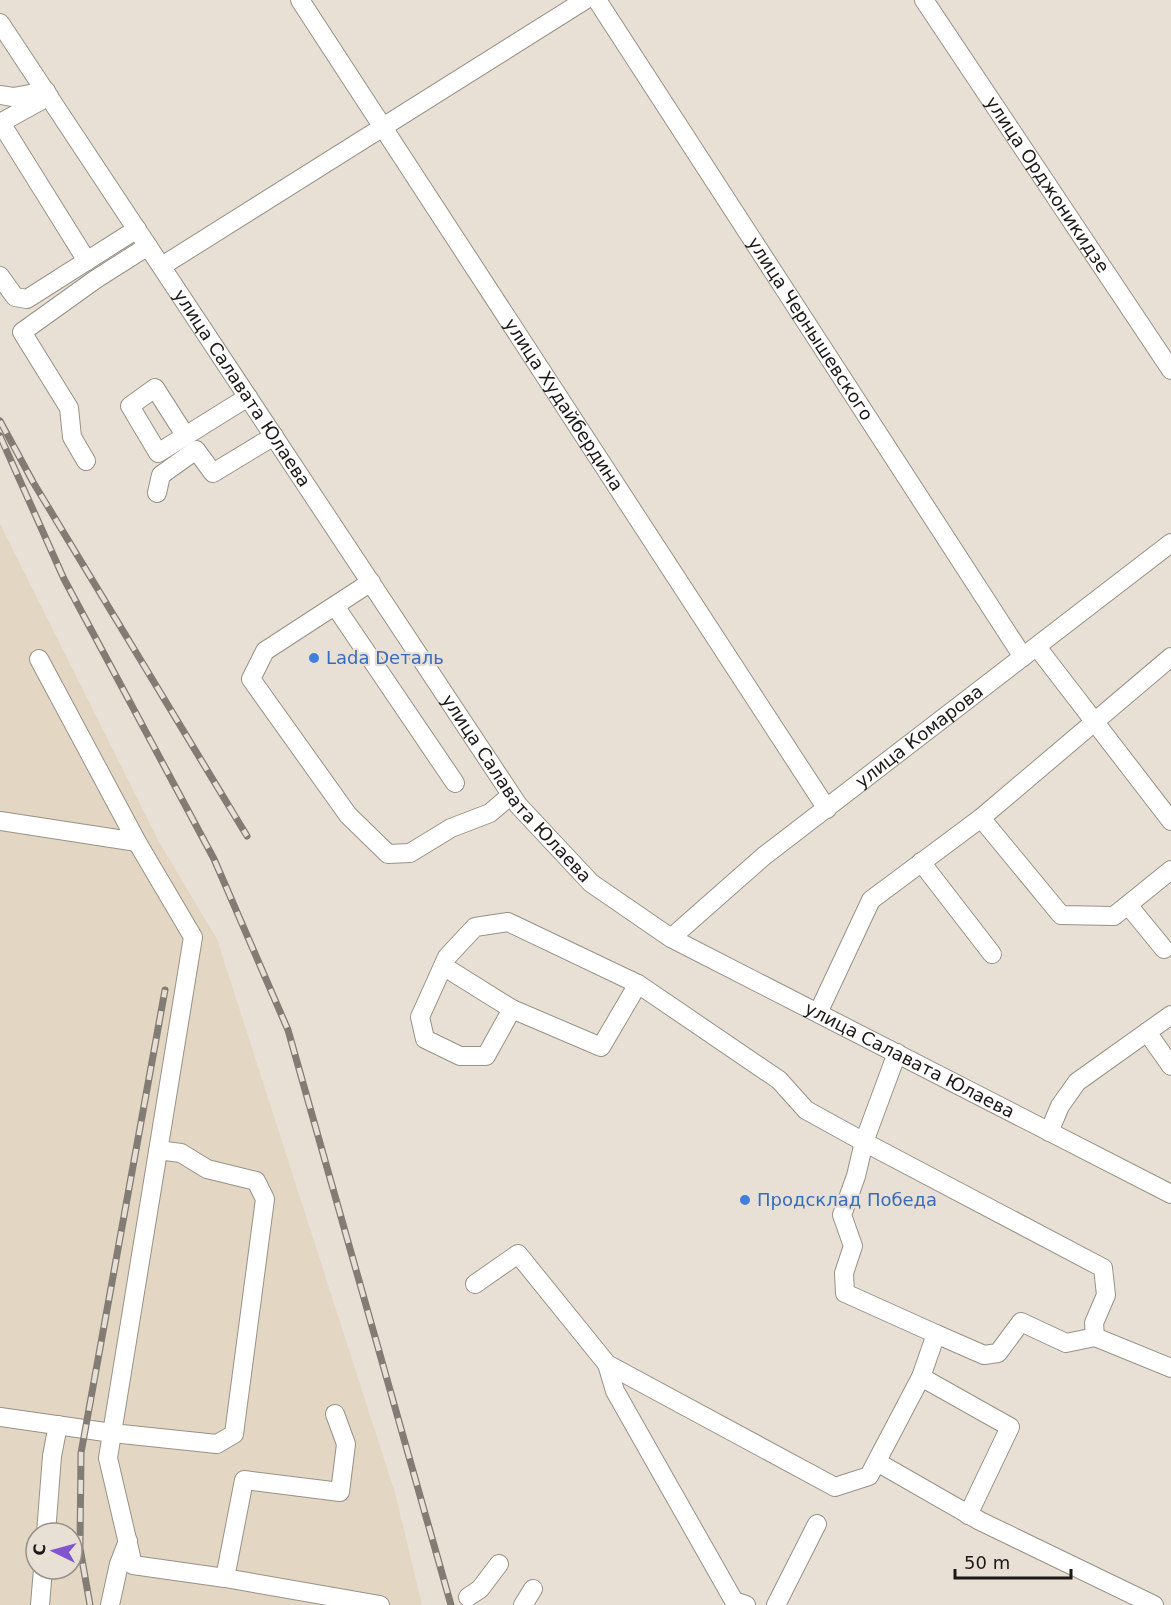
<svg xmlns="http://www.w3.org/2000/svg" width="1171" height="1605" viewBox="0 0 1171 1605" font-family="'DejaVu Sans',sans-serif">
	<style>
		.industrial { fill: #e3d6c2; fill-rule: evenodd }
		.lines { fill: none; stroke-linecap: round; stroke-linejoin: round }
		.minor-casing { stroke: #989187; stroke-width: 20 }
		.minor { stroke: #fff; stroke-width: 18 }
		.rail-casing { stroke: #827c75; stroke-width: 7 }
		.rail { stroke: #e9e0d5; stroke-width: 4.5; stroke-dasharray: 14; stroke-linecap: butt }
		.shop-dot { fill: #3f7fe0; stroke: #e9e0d5; stroke-width: 2 }
		.labels { text-anchor: middle; stroke-width: 4.5; stroke-linejoin: round; paint-order: stroke }
		.street-label { font-size: 18px; fill: #1b1815; stroke: #e9e0d5 }
		.shop-label { font-size: 18px; fill: #366cbe; stroke: #e9e0d5; text-anchor: start }
	</style>
	<rect width="100%" height="100%" fill="#e9e0d5"/>
	<!-- industrial -->
	<path class="industrial" d="M 0,524 L 159,842 L 217,939 L 395,1493 L 422,1605 L 0,1605 ZM 36,1533 L 72,1533 L 72,1569 L 36,1569 Z"/>
	<g class="lines">
		<!-- minor casing -->
		<g class="minor-casing">
			<g id="minor">
				<path id="s1" d="M 300,0 L 827,809"/>
				<path id="s2" d="M 597,0 L 1023,657"/>
				<path id="s3" d="M 924,0 L 1171,370"/>
				<path id="s4" d="M 0,23 L 518,805 L 591,883 L 671,938 L 1171,1194"/>
				<path d="M 0,95 L 13,97 L 46,91"/>
				<path d="M 0,123 L 49,96"/>
				<path d="M 1,123 L 87,261"/>
				<path d="M 162,266 L 585,0"/>
				<path d="M 0,276 L 15,297 L 27,299 L 137,229"/>
				<path d="M 185,435 L 155,388 L 130,406 L 158,453 L 248,397"/>
				<path d="M 86,461 L 72,437 L 69,408 L 22,332 L 96,279 L 148,246"/>
				<path d="M 157,493 L 161,475 L 196,450 L 213,473 L 274,436"/>
				<path d="M 371,582 L 265,651 L 251,679 L 348,815 L 388,854 L 410,853 L 451,828 L 490,813 L 511,795"/>
				<path d="M 335,606 L 455,783"/>
				<path d="M 1037,647 L 1171,821"/>
				<path d="M 981,818 L 1061,915 L 1114,916 L 1171,870"/>
				<path d="M 0,821 L 137,842 L 39,659"/>
				<path d="M 137,842 L 193,937 L 112,1433 L 217,1444 L 234,1434 L 265,1199 L 256,1181 L 207,1169 L 181,1153 L 158,1150"/>
				<path d="M 921,862 L 992,954"/>
				<path d="M 1128,905 L 1164,949"/>
				<path id="s5" d="M 671,938 L 764,856 L 1171,543"/>
				<path d="M 443,966 L 512,1009 L 486,1056 L 460,1056 L 425,1039 L 420,1017 L 447,957 L 475,927 L 508,922 L 638,984 L 779,1080 L 806,1110 L 864,1142 L 1103,1268 L 1106,1295 L 1094,1323 L 1095,1337 L 1171,1368"/>
				<path d="M 512,1009 L 601,1047 L 638,984"/>
				<path d="M 818,1013 L 871,900 L 981,818 L 1171,657"/>
				<path d="M 1147,1032 L 1171,1066"/>
				<path d="M 1049,1132 L 1060,1106 L 1077,1082 L 1171,1015"/>
				<path d="M 475,1284 L 518,1254 L 607,1364 L 835,1487 L 869,1476 L 921,1377 L 936,1334 L 845,1293 L 844,1273 L 853,1246 L 842,1215 L 856,1176 L 864,1142 L 897,1053"/>
				<path d="M 936,1334 L 984,1355 L 998,1353 L 1021,1322 L 1066,1343 L 1095,1337"/>
				<path d="M 607,1364 L 615,1391 L 734,1601 L 746,1605"/>
				<path d="M 921,1377 L 1010,1427 L 968,1515"/>
				<path d="M 0,1417 L 112,1433 L 108,1458 L 133,1565 L 225,1578 L 244,1480 L 340,1492 L 346,1444 L 335,1414"/>
				<path d="M 877,1462 L 980,1521 L 1154,1605"/>
				<path d="M 46,1533 L 52,1456 L 58,1425"/>
				<path d="M 225,1578 L 380,1605"/>
				<path d="M 468,1597 L 480,1589 L 499,1564"/>
				<path d="M 40,1605 L 43,1569"/>
				<path d="M 110,1605 L 119,1564 L 128,1541"/>
				<path d="M 523,1605 L 533,1589"/>
				<path d="M 776,1605 L 817,1524"/>
			</g>
		</g>
		<!-- minor -->
		<use href="#minor" class="minor"/>
		<!-- rail casing -->
		<g class="rail-casing">
			<path id="rail" d="M 0,421 L 33,482 L 247,836
				M 0,436 L 64,579 L 214,859 L 288,1030 L 451,1605
				M 90,1605 L 80,1548 L 81,1453 L 165,990"/>
		</g>
		<!-- rail -->
		<use href="#rail" class="rail"/>
	</g>
	<!-- markers -->
	<g class="shop-dot">
		<circle cx="314" cy="658" r="6"/>
		<circle cx="745" cy="1200" r="6"/>
	</g>
	<g class="labels">
		<!-- street labels -->
		<g class="street-label">
			<text dy="6" stroke="none"><textPath href="#s3" startOffset="222">улица Орджоникидзе</textPath></text>
			<text dy="6" stroke="none"><textPath href="#s2" startOffset="392">улица Чернышевского</textPath></text>
			<text dy="6" stroke="none"><textPath href="#s4" startOffset="438">улица Салавата Юлаева</textPath></text>
			<text dy="6" stroke="none"><textPath href="#s1" startOffset="483">улица Худайбердина</textPath></text>
			<text dy="6" stroke="none"><textPath href="#s5" startOffset="320">улица Комарова</textPath></text>
			<text dy="6" stroke="none"><textPath href="#s4" startOffset="924">улица Салавата Юлаева</textPath></text>
			<text dy="6" stroke="none"><textPath href="#s4" startOffset="1410">улица Салавата Юлаева</textPath></text>
		</g>
		<!-- shop labels -->
		<g class="shop-label">
			<text x="326" y="664">Lada Dеталь</text>
			<text x="757" y="1206">Продсклад Победа</text>
		</g>
	</g>
	<!-- north arrow -->
	<g transform="translate(54 1551) rotate(275)"><circle r="28" fill="#e9e0d5" stroke="#979088" stroke-width="1.5"/>
	<path d="M0-4.5L10 22L0 15L-10 22Z" fill="#8155ce"/>
	<text y="-9" font-size="16" font-weight="bold" text-anchor="middle" fill="#1b1815">С</text>
	</g>
	<!-- scale -->
	<path d="M955 1569v9h116v-9" fill="none" stroke="#1b1815" stroke-width="3"/>
	<text x="964" y="1569" font-size="18" fill="#1b1815" stroke="#e9e0d5" stroke-width="4.5" paint-order="stroke">50 m</text>
</svg>
